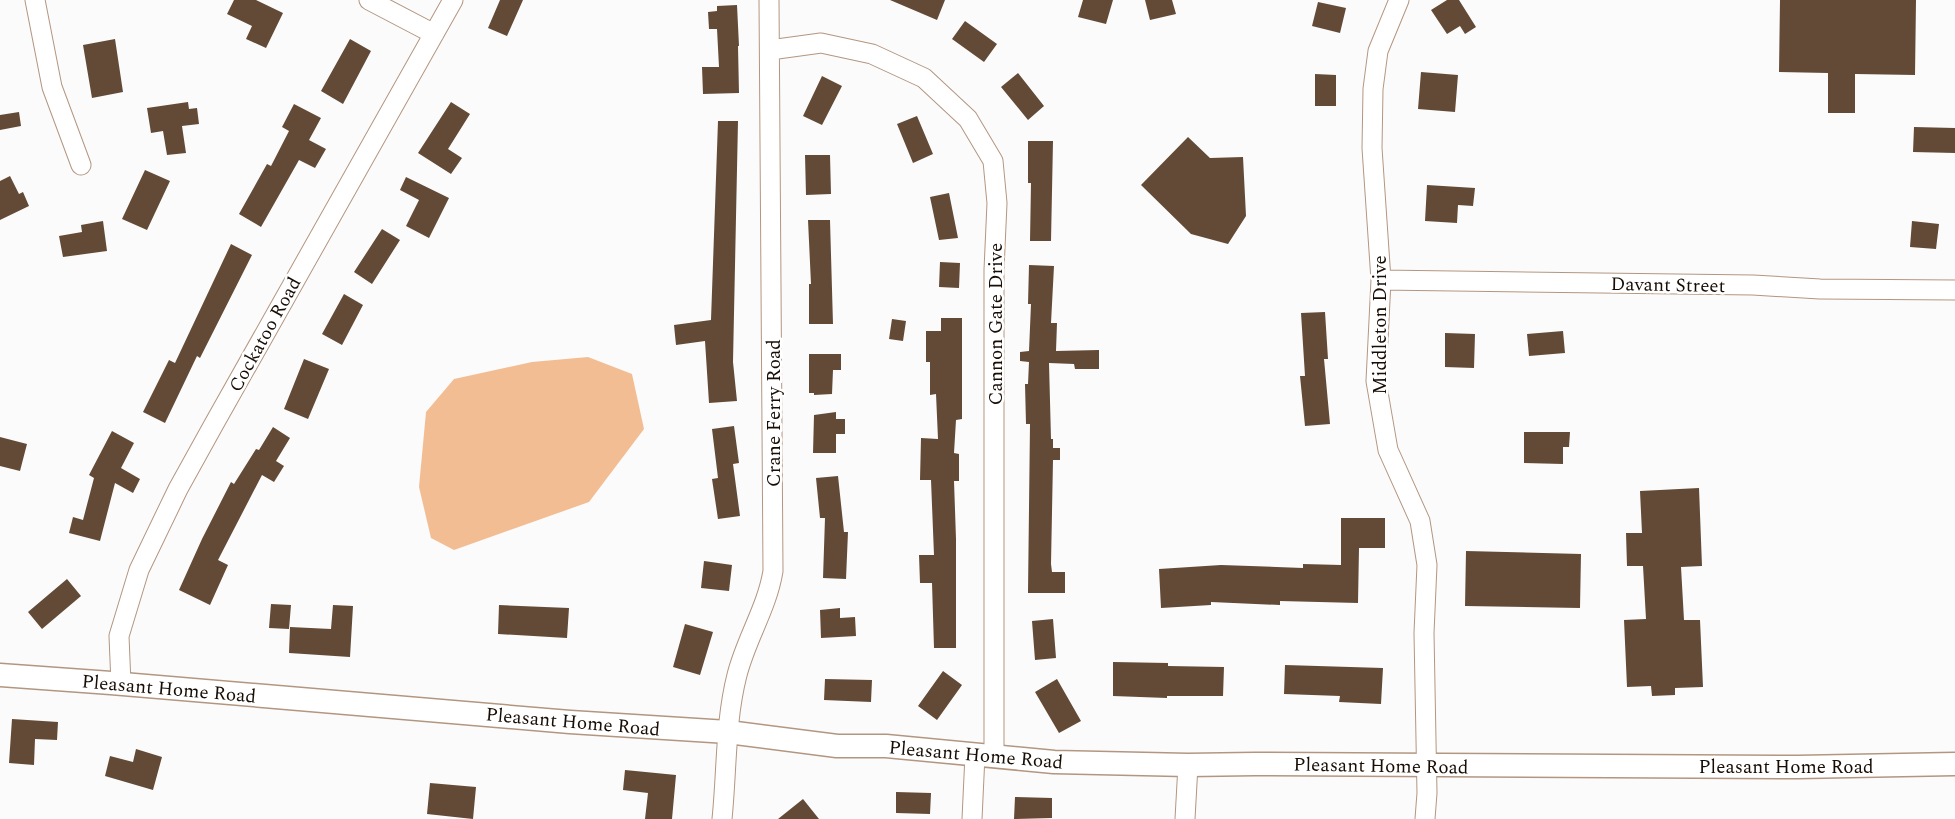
<svg xmlns="http://www.w3.org/2000/svg" width="1955" height="819" viewBox="0 0 1955 819" font-family="Spectral,serif">
	<style>
		.water { fill: #f3bd93 }
		.building { fill: #634a36 }
		.lines { fill: none; stroke-linecap: round; stroke-linejoin: round }
		.minor-casing { stroke: #b39680; stroke-width: 21 }
		.major-casing { stroke: #b39680; stroke-width: 25 }
		.minor { stroke: #fff; stroke-width: 19 }
		.major { stroke: #fff; stroke-width: 22 }
		.labels { text-anchor: middle; stroke-width: 5; stroke-linejoin: round; paint-order: stroke }
		.street-label { font-size: 19px; fill: #170d05; stroke: #fff }
	</style>
	<rect width="100%" height="100%" fill="#fbfbfb"/>
	<!-- water -->
	<path class="water" d="M 588,357 L 632,374 L 644,429 L 589,502 L 454,550 L 431,538 L 419,487 L 426,412 L 454,379 L 532,362 Z"/>
	<!-- building -->
	<path class="building" d="M 234,0 L 256,0 L 283,13 L 266,48 L 246,39 L 252,26 L 227,14 Z
		M 500,0 L 523,0 L 507,36 L 488,28 Z
		M 890,0 L 945,0 L 937,20 Z
		M 1083,0 L 1113,0 L 1106,24 L 1078,17 Z
		M 1145,0 L 1172,0 L 1176,14 L 1150,20 Z
		M 1447,0 L 1459,0 L 1476,27 L 1465,34 L 1460,26 L 1447,34 L 1431,10 Z
		M 1780,0 L 1916,0 L 1915,75 L 1855,74 L 1855,113 L 1828,113 L 1828,73 L 1779,72 Z
		M 1318,2 L 1346,8 L 1340,33 L 1312,26 Z
		M 737,5 L 739,46 L 738,46 L 739,93 L 703,94 L 702,67 L 719,67 L 717,29 L 709,29 L 708,12 L 717,11 L 717,6 Z
		M 965,21 L 997,44 L 984,62 L 952,39 Z
		M 115,39 L 123,92 L 92,98 L 83,45 Z
		M 350,39 L 371,51 L 343,104 L 321,91 Z
		M 1421,72 L 1458,75 L 1455,112 L 1418,109 Z
		M 1018,73 L 1044,106 L 1028,120 L 1001,87 Z
		M 1315,74 L 1336,75 L 1336,106 L 1315,106 Z
		M 822,76 L 842,86 L 822,125 L 803,116 Z
		M 188,102 L 189,109 L 197,108 L 199,124 L 182,126 L 186,153 L 167,155 L 163,131 L 151,133 L 147,108 Z
		M 451,102 L 470,114 L 448,149 L 462,158 L 451,174 L 418,153 Z
		M 294,104 L 321,118 L 309,140 L 326,149 L 315,168 L 299,160 L 261,227 L 239,214 L 267,164 L 271,166 L 289,131 L 282,127 Z
		M 19,112 L 21,126 L 0,130 L 0,115 Z
		M 917,116 L 933,154 L 913,163 L 897,124 Z
		M 718,121 L 738,121 L 733,362 L 737,401 L 709,403 L 705,341 L 676,345 L 674,325 L 711,320 Z
		M 1914,127 L 1955,128 L 1955,153 L 1913,152 Z
		M 1188,137 L 1210,158 L 1243,157 L 1246,216 L 1228,244 L 1191,234 L 1141,185 Z
		M 1028,141 L 1053,141 L 1051,241 L 1030,241 L 1031,183 L 1028,183 Z
		M 805,155 L 830,155 L 831,194 L 806,195 Z
		M 145,170 L 170,181 L 147,230 L 122,219 Z
		M 10,176 L 19,194 L 23,192 L 29,206 L 0,220 L 0,181 Z
		M 406,177 L 449,198 L 429,238 L 406,226 L 419,200 L 400,190 Z
		M 1427,185 L 1475,188 L 1473,206 L 1458,205 L 1457,223 L 1425,221 Z
		M 949,193 L 958,238 L 939,240 L 930,197 Z
		M 808,220 L 830,220 L 833,324 L 809,324 L 809,284 L 811,284 Z
		M 103,221 L 107,251 L 63,257 L 59,236 L 82,232 L 81,225 Z
		M 1912,221 L 1939,224 L 1936,249 L 1910,247 Z
		M 382,229 L 400,240 L 372,284 L 354,272 Z
		M 231,244 L 252,255 L 200,358 L 197,356 L 165,423 L 143,412 L 169,360 L 175,363 Z
		M 940,262 L 960,263 L 959,288 L 939,287 Z
		M 1029,265 L 1054,266 L 1051,323 L 1057,323 L 1056,351 L 1099,350 L 1099,369 L 1075,369 L 1074,364 L 1049,363 L 1051,439 L 1053,439 L 1053,448 L 1060,448 L 1060,460 L 1053,460 L 1051,564 L 1052,572 L 1065,572 L 1065,593 L 1028,593 L 1030,424 L 1026,424 L 1025,384 L 1028,384 L 1029,362 L 1020,361 L 1020,352 L 1029,351 L 1031,304 L 1028,304 Z
		M 344,294 L 363,305 L 342,345 L 322,334 Z
		M 1325,312 L 1328,359 L 1324,359 L 1330,424 L 1305,426 L 1300,376 L 1305,376 L 1301,313 Z
		M 941,318 L 962,318 L 962,419 L 956,420 L 954,453 L 959,454 L 959,481 L 954,481 L 956,539 L 956,648 L 934,648 L 932,583 L 920,583 L 919,555 L 934,555 L 931,480 L 920,480 L 921,438 L 938,439 L 936,394 L 930,395 L 930,362 L 926,362 L 926,331 L 941,331 Z
		M 892,319 L 906,321 L 903,341 L 889,339 Z
		M 1563,331 L 1565,353 L 1529,356 L 1527,334 Z
		M 1445,333 L 1475,334 L 1474,368 L 1445,367 Z
		M 809,354 L 841,354 L 841,370 L 833,370 L 832,394 L 814,395 L 814,393 L 809,393 Z
		M 304,359 L 329,369 L 308,419 L 284,409 Z
		M 836,412 L 836,419 L 845,419 L 845,434 L 836,434 L 836,453 L 813,453 L 814,415 Z
		M 734,426 L 739,463 L 733,464 L 740,516 L 718,519 L 712,479 L 718,478 L 712,429 Z
		M 273,427 L 290,438 L 276,461 L 284,466 L 274,482 L 262,475 L 218,560 L 228,565 L 210,605 L 179,590 L 202,539 L 231,482 L 234,484 L 256,449 L 259,450 Z
		M 112,431 L 134,443 L 121,468 L 140,479 L 133,493 L 115,483 L 100,541 L 69,533 L 73,517 L 83,520 L 94,478 L 89,475 Z
		M 1524,432 L 1570,432 L 1569,447 L 1563,447 L 1563,464 L 1524,463 Z
		M 0,437 L 27,444 L 20,471 L 0,466 Z
		M 838,476 L 844,532 L 848,532 L 846,579 L 823,578 L 825,518 L 820,518 L 816,478 Z
		M 1699,488 L 1702,566 L 1681,567 L 1684,620 L 1700,620 L 1703,687 L 1675,688 L 1675,695 L 1652,696 L 1651,686 L 1627,687 L 1624,620 L 1646,619 L 1643,566 L 1627,566 L 1626,533 L 1642,533 L 1640,491 Z
		M 1341,518 L 1385,518 L 1385,548 L 1359,548 L 1358,603 L 1280,601 L 1280,605 L 1211,602 L 1211,605 L 1161,608 L 1159,569 L 1221,565 L 1303,568 L 1303,564 L 1341,565 Z
		M 1466,551 L 1581,554 L 1580,608 L 1465,606 Z
		M 704,561 L 732,565 L 729,591 L 701,588 Z
		M 67,579 L 81,596 L 42,629 L 28,612 Z
		M 271,604 L 291,605 L 289,629 L 269,628 Z
		M 333,605 L 353,606 L 350,657 L 289,653 L 290,627 L 331,629 Z
		M 499,605 L 569,608 L 567,638 L 498,634 Z
		M 840,608 L 840,618 L 855,617 L 856,636 L 821,638 L 820,610 Z
		M 1053,619 L 1056,658 L 1035,660 L 1032,621 Z
		M 685,624 L 713,632 L 700,675 L 673,667 Z
		M 1113,662 L 1168,663 L 1168,666 L 1224,667 L 1223,696 L 1167,696 L 1167,698 L 1113,696 Z
		M 1285,665 L 1383,668 L 1381,704 L 1339,702 L 1340,696 L 1284,694 Z
		M 943,671 L 962,685 L 937,720 L 918,706 Z
		M 825,679 L 872,680 L 871,702 L 824,700 Z
		M 1057,679 L 1081,721 L 1059,733 L 1035,692 Z
		M 12,719 L 58,722 L 57,740 L 35,739 L 34,765 L 9,763 Z
		M 136,749 L 162,757 L 153,790 L 105,776 L 110,756 L 133,762 Z
		M 625,770 L 676,775 L 672,819 L 645,819 L 648,793 L 623,790 Z
		M 430,783 L 476,787 L 473,819 L 427,814 Z
		M 896,792 L 931,793 L 930,814 L 896,813 Z
		M 1015,797 L 1052,798 L 1052,818 L 1014,819 Z
		M 803,799 L 819,819 L 778,819 Z"/>
	<g class="lines">
		<!-- minor casing -->
		<g class="minor-casing">
			<path id="minor" d="M 35,0 L 52,87 L 81,165
				M 369,0 L 434,34
				M 1399,0 L 1378,51 L 1373,89 L 1372,148 L 1381,280 L 1376,381 L 1388,450 L 1420,521 L 1427,565 L 1424,633 L 1427,793 L 1425,819
				M 770,50 L 821,43 L 872,54 L 924,78 L 968,119 L 993,161 L 997,203 L 994,270 L 994,757
				M 1381,280 L 1753,285 L 1820,289 L 1955,290
				M 121,684 L 119,636 L 139,570 L 178,489 L 214,424 L 453,0
				M 722,819 C 727,771 725,722 737,675 C 746,639 767,608 773,571 L 769,0
				M 972,819 L 975,755
				M 1185,819 L 1188,765"/>
		</g>
		<!-- major casing -->
		<g class="major-casing">
			<path id="major" d="M 0,675 L 111,683 L 570,722 L 728,732 L 837,746 L 886,746 L 1054,762 L 1188,765 L 1255,764 L 1798,767 L 1955,764"/>
		</g>
		<!-- minor -->
		<use href="#minor" class="minor"/>
		<!-- major -->
		<use href="#major" class="major"/>
	</g>
	<g class="labels">
		<!-- street labels -->
		<g class="street-label">
			<text transform="translate(1668 284) rotate(1)" y="7">Davant Street</text>
			<text transform="translate(995 324) rotate(-90)" y="7">Cannon Gate Drive</text>
			<text transform="translate(1379 325) rotate(-90)" y="7">Middleton Drive</text>
			<text transform="translate(264 334) rotate(-61)" y="7">Cockatoo Road</text>
			<text transform="translate(773 413) rotate(-90)" y="7">Crane Ferry Road</text>
			<text transform="translate(169 688) rotate(5)" y="7">Pleasant Home Road</text>
			<text transform="translate(573 721) rotate(5)" y="7">Pleasant Home Road</text>
			<text transform="translate(976 754) rotate(5)" y="7">Pleasant Home Road</text>
			<text transform="translate(1381 765) rotate(1)" y="7">Pleasant Home Road</text>
			<text x="1786" y="773">Pleasant Home Road</text>
		</g>
	</g>
</svg>
